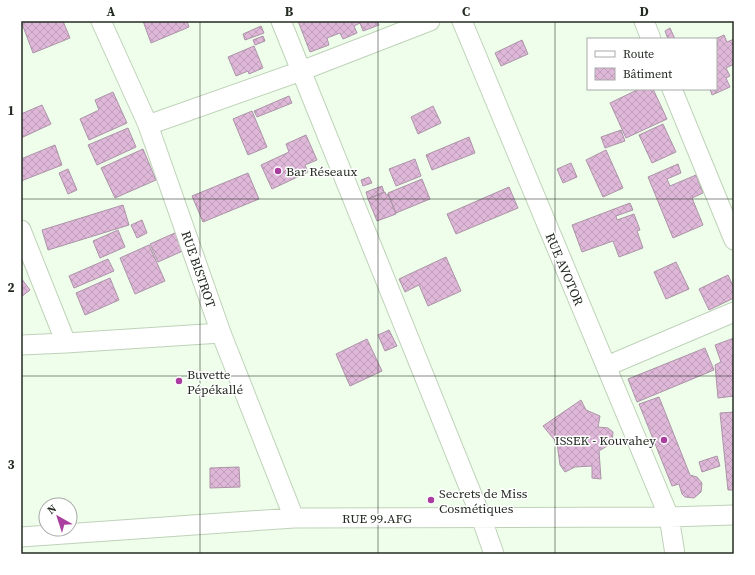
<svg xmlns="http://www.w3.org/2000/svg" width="755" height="575" viewBox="0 0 755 575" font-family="'Source Serif 4',serif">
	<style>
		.building { fill: url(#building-cross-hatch); stroke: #ab94a7 }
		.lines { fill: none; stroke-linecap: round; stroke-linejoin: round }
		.minor-casing { stroke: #bfd2b9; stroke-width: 21 }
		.minor { stroke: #fff; stroke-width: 19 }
		.grid { fill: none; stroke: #242b22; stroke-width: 1; stroke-opacity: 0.55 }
		.poi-dot { fill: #aa3e9f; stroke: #fff; stroke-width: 1.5 }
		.labels { text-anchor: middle; stroke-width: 3; stroke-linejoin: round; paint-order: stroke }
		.poi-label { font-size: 13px; fill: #242b22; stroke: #fff; text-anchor: start }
		.street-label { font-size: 13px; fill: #242b22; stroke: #fff }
		.neatline { fill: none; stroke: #242b22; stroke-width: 1.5 }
		.grid-label { font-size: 13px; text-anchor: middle; font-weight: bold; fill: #242b22 }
	</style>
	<defs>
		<pattern id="building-cross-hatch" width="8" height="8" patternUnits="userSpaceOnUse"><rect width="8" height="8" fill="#dfb7d9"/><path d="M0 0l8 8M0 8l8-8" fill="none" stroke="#bf9eba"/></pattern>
	</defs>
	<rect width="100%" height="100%" fill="#eefeea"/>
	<!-- building -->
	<path class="building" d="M 21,21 L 63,21 L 70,38 L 33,53 Z
		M 143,21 L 187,21 L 189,27 L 151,43 Z
		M 298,21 L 377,21 L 379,25 L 363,31 L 360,23 L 354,26 L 357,33 L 343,39 L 340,33 L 327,38 L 329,45 L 310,52 Z
		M 261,26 L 264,33 L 245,40 L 243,34 Z
		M 670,28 L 675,39 L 668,39 L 665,31 Z
		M 724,35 L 727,42 L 734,39 L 734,67 L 732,65 L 726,68 L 730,76 L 726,78 L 730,87 L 712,95 L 710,89 L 716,89 L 716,45 L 718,45 L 715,39 Z
		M 263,36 L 265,41 L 255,45 L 253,40 Z
		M 522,40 L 528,54 L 501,66 L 495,53 Z
		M 254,46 L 263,68 L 249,74 L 248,71 L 236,76 L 228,57 Z
		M 639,89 L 653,89 L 667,119 L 626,138 L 610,103 Z
		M 113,92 L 127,123 L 89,140 L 80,119 L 99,110 L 95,100 Z
		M 289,96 L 292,103 L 257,117 L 254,111 Z
		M 42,105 L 51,124 L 21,138 L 21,114 Z
		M 433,106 L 441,123 L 418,134 L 411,117 Z
		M 252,111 L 267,147 L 248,155 L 233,119 Z
		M 663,124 L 676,152 L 652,163 L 639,135 Z
		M 128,128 L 136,147 L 97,165 L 88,145 Z
		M 621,130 L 625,141 L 605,148 L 601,137 Z
		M 306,135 L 317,160 L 305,165 L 308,172 L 272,189 L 261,165 L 289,152 L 286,144 Z
		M 469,137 L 475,153 L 432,170 L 426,155 Z
		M 55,145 L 62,165 L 21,181 L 21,159 Z
		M 143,149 L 156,180 L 115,198 L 101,168 Z
		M 606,150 L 623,188 L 603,197 L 586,160 Z
		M 415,159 L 421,176 L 396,186 L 389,169 Z
		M 571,163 L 577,177 L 563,183 L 557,169 Z
		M 678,164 L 681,173 L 667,179 L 670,186 L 696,175 L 703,193 L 692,198 L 703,225 L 673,238 L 648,177 Z
		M 68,169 L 77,190 L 68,194 L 59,173 Z
		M 248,173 L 259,199 L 203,222 L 192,196 Z
		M 369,177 L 372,183 L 363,186 L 361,180 Z
		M 422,179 L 430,199 L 396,213 L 388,193 Z
		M 382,186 L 384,192 L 368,199 L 366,192 Z
		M 509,187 L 518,208 L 456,234 L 447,214 Z
		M 385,192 L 386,195 L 388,194 L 396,214 L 377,221 L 368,199 Z
		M 630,203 L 633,210 L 616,216 L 617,220 L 634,214 L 640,230 L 637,231 L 643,248 L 619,257 L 613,241 L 582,252 L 572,225 Z
		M 123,205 L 129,225 L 48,250 L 42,230 Z
		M 142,220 L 147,233 L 137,238 L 131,225 Z
		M 118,230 L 125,247 L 100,258 L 93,241 Z
		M 177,232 L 185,250 L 158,262 L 150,244 Z
		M 149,245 L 165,281 L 135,294 L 120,258 Z
		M 446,257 L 461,291 L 428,306 L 419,285 L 405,292 L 399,279 Z
		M 108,259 L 114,271 L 74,288 L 69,276 Z
		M 676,262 L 689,289 L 666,299 L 654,272 Z
		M 728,275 L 734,288 L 734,298 L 709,310 L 699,289 Z
		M 21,278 L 30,290 L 21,297 Z
		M 110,278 L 119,300 L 85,315 L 76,293 Z
		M 389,330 L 397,346 L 385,351 L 378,335 Z
		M 734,338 L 734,358 L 732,359 L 734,396 L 718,398 L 715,365 L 721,362 L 715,345 Z
		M 367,339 L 382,371 L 350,386 L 336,354 Z
		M 705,348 L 714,370 L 637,402 L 628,379 Z
		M 659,397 L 690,475 L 697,477 L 702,483 L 701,492 L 694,498 L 685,497 L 682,494 L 679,484 L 672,486 L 639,404 Z
		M 581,400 L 586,410 L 600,416 L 598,427 L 608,428 L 613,432 L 612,443 L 599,451 L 601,479 L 592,478 L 592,466 L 575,467 L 565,472 L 560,465 L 557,443 L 543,426 Z
		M 734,412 L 734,490 L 728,490 L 720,413 Z
		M 717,456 L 720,466 L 702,472 L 699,462 Z
		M 239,467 L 240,487 L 210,488 L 210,468 Z"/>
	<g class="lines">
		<!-- minor casing -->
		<g class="minor-casing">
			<path id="minor" d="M 101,21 L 148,125 L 221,333 L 294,518
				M 281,21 L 481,517 L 494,554
				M 462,21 L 669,517 L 675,554
				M 644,21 L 651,39
				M 672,89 L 734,240
				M 148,125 L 301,71 L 430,21
				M 21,230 L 66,343
				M 21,345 L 66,343 L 221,333
				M 607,366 L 734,312
				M 21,537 L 294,518 L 669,517 L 734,515"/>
		</g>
		<!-- minor -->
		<use href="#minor" class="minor"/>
	</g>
	<!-- grid -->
	<path class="grid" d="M 200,21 L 200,554M 378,21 L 378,554M 555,21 L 555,554M 21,199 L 734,199M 21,376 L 734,376"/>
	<!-- markers -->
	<g class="poi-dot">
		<circle cx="278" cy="171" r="4"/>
		<circle cx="179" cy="381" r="4"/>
		<circle cx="664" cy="440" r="4"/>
		<circle cx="431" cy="500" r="4"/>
	</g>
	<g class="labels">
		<!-- poi labels -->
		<g class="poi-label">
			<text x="286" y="176">Bar Réseaux</text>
			<text x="187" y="379">Buvette<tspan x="187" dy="15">Pépékallé</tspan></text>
			<text x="656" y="445" text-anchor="end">ISSEK - Kouvahey</text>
			<text x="439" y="498">Secrets de Miss<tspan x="439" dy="15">Cosmétiques</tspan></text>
		</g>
		<!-- street labels -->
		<g class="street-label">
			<text transform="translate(199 269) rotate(71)" y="5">RUE BISTROT</text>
			<text transform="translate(565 269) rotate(67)" y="5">RUE AVOTOR</text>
			<text x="377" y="523">RUE 99.AFG</text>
		</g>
	</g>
	<!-- border -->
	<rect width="755" height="575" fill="none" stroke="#ffffff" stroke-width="44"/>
	<!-- legend -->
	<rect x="587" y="38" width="130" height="52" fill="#ffffff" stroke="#a7aaa7"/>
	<rect x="595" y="51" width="20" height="6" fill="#ffffff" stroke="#a7aaa7"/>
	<text x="623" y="58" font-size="12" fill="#242b22">Route</text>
	<rect x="595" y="68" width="20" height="12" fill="url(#building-cross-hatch)" stroke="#a7aaa7"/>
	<text x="623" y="78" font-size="12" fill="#242b22">Bâtiment</text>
	<!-- north arrow -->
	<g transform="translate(58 517) rotate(321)"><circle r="19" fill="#ffffff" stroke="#a7aaa7"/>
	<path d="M0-3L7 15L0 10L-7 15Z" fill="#aa3e9f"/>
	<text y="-6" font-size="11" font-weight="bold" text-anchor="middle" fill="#242b22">N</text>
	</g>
	<rect x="22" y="22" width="711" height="531" class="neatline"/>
	<g class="grid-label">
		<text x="111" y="16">A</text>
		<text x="289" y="16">B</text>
		<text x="466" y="16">C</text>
		<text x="644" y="16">D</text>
		<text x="11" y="115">1</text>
		<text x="11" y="292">2</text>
		<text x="11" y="469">3</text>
	</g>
</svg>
